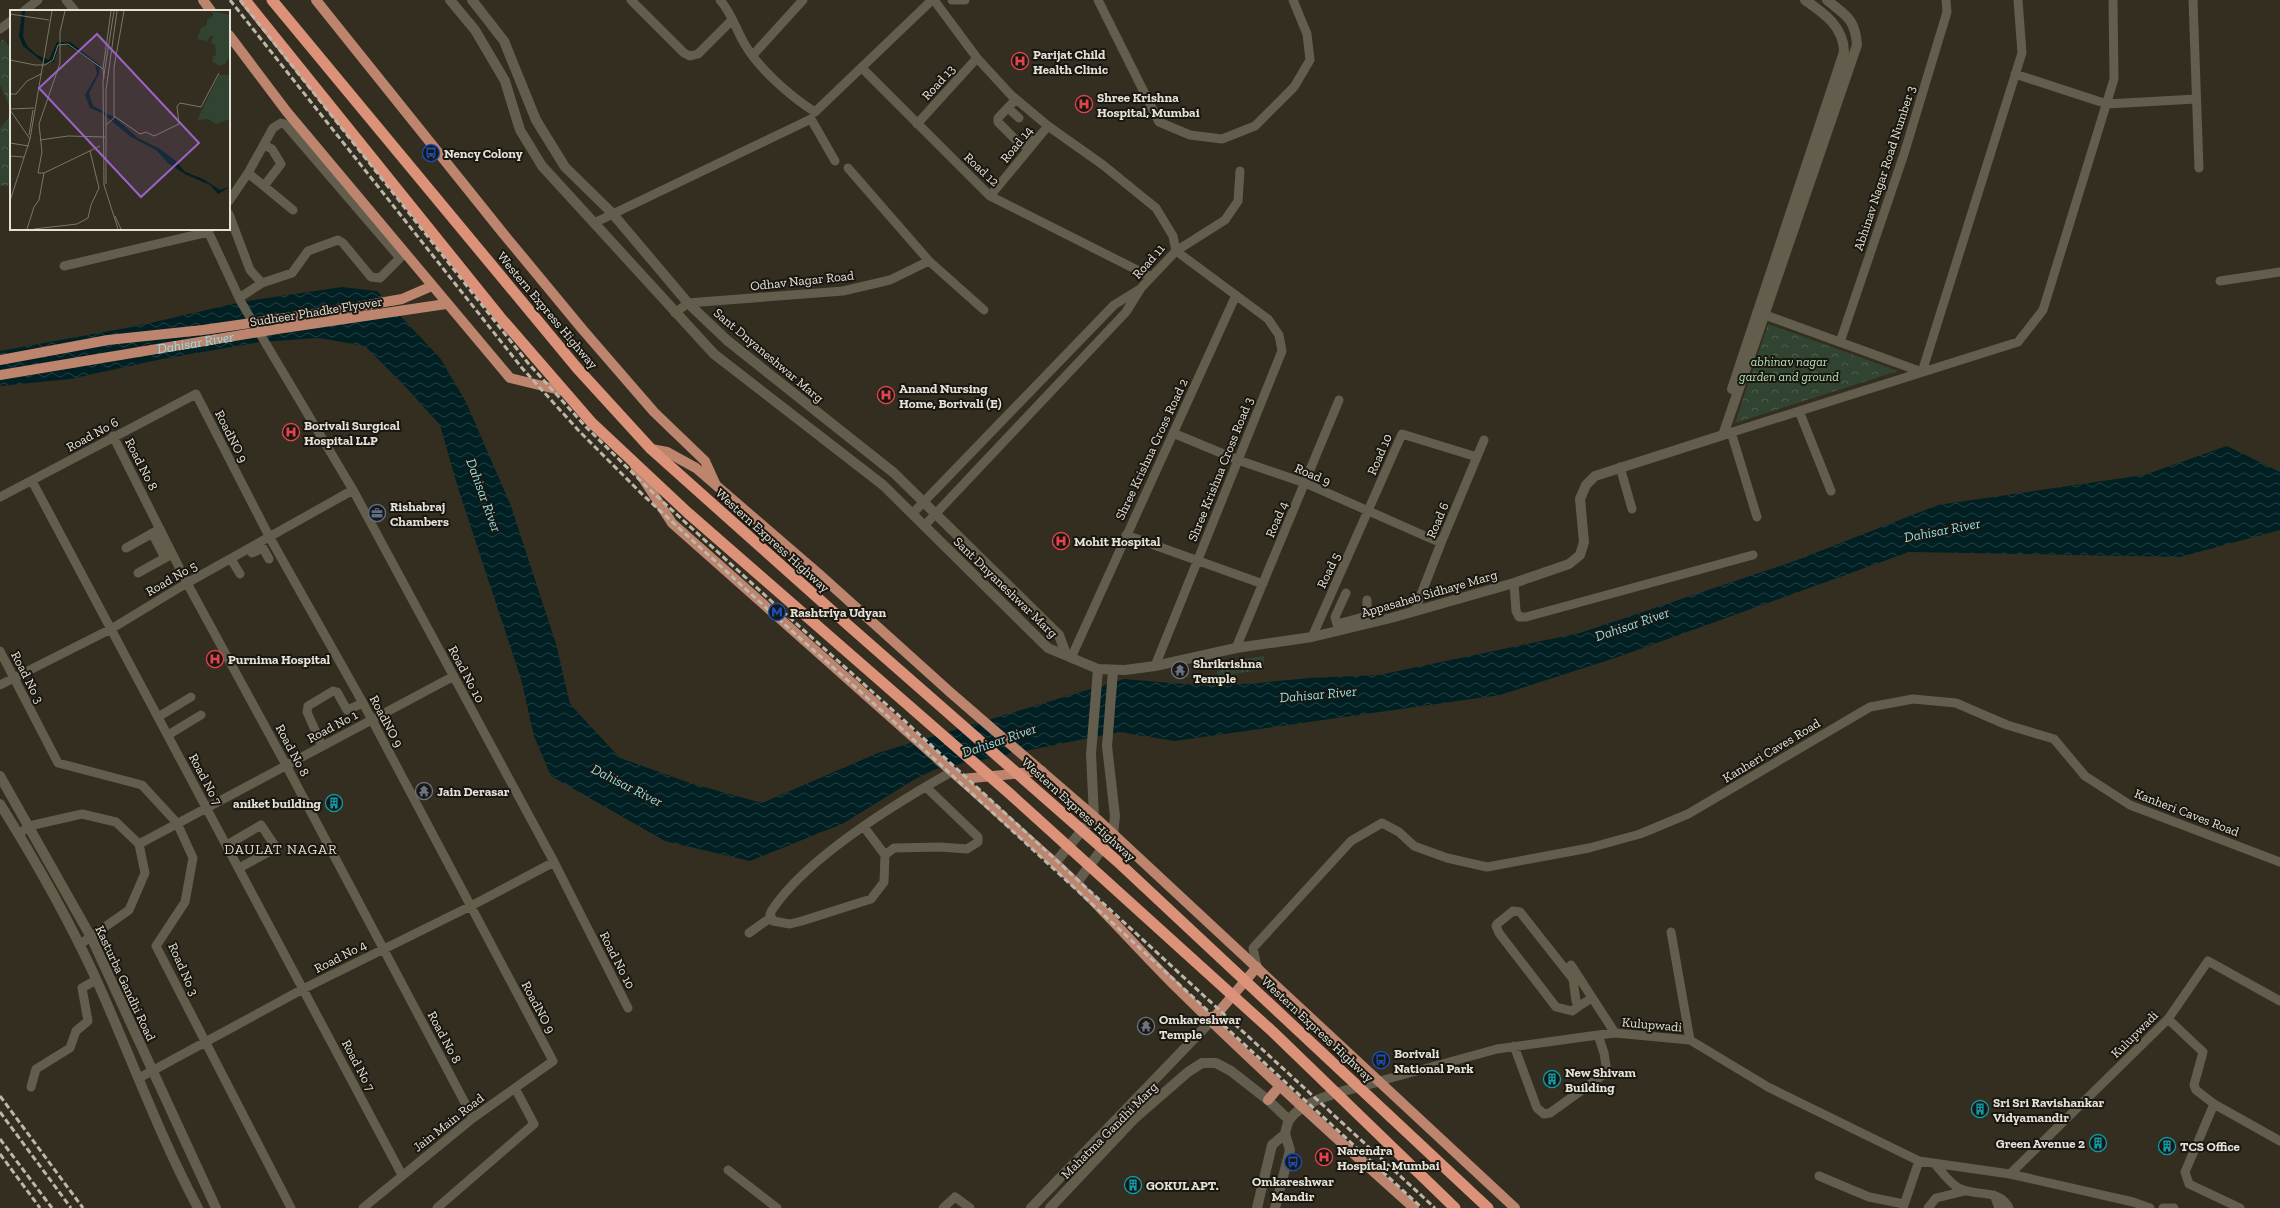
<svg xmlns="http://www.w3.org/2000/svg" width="2280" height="1208" viewBox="0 0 2280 1208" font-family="'Zilla Slab',serif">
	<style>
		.park { fill: url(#park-crowns) }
		.water { fill: url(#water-waves) }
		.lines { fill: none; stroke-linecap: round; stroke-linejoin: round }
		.minor { stroke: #625d4c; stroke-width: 9 }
		.tertiary { stroke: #625d4c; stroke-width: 10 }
		.secondary { stroke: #625d4c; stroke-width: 10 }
		.primary { stroke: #bd846e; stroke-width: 10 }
		.trunk { stroke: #dc9179; stroke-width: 11 }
		.rail { stroke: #bbb7ac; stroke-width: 3; stroke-dasharray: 6 3; stroke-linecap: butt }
		.labels { text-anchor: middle; stroke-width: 4; stroke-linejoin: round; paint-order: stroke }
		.poi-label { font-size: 13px; font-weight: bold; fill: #e5e2d8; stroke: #191710; text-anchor: start }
		.street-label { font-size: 13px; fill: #e5e2d8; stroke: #191710 }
		.park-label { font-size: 13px; font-style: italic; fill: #b2dfb2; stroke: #191710 }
		.water-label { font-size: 14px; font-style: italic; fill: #91dfe7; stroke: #191710 }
		.neighbourhood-label { font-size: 14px; letter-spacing: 1px; fill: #e1dcc9; stroke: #191710 }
		.inset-road { fill: none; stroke: #7a7669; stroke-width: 1 }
		.view { fill: #9b63c6; fill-opacity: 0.15; stroke: #9b63c6; stroke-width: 2 }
		.inset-edge { fill: none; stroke: #e5e2d8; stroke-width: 2 }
	</style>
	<defs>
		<pattern id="park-crowns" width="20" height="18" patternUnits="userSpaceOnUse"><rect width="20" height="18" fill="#314331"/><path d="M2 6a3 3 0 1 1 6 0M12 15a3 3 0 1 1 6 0" fill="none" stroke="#4f5e4e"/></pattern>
		<pattern id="water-waves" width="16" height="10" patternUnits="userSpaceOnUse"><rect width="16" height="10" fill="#002023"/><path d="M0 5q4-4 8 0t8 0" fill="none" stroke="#254042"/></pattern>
	</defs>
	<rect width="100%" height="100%" fill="#332e1f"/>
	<!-- park -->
	<path class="park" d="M 3,39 L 11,49 L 11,110 L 0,85 L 0,42 Z
		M 11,115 L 11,185 L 0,186 L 0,128 Z
		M 1768,324 L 1898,371 L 1735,423 Z
		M 1264,656 L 1264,669 L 1217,677 L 1217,663 Z"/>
	<!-- water -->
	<path class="water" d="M 342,287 L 377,291 L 440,358 L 466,402 L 511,506 L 556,644 L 570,704 L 620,758 L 693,784 L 762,803 L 878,753 L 1124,679 L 1208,686 L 1258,683 L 1310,678 L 1379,675 L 1580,633 L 1792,562 L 1938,505 L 2144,475 L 2227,446 L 2280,472 L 2280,530 L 2180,557 L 1909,552 L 1615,658 L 1500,695 L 1175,741 L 1119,732 L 936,769 L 915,779 L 844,823 L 750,861 L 665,841 L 551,776 L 534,736 L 521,679 L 458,488 L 440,425 L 403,384 L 365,346 L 319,338 L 260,342 L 162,359 L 70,379 L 0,386 L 0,351 L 137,326 L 241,302 Z"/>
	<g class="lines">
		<!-- minor -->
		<path class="minor" d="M 66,0 L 75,11
			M 631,0 L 684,53 L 690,56 L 698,54 L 732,20
			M 720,0 C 731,12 736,29 744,43 C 758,68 791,97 815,112 L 932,0
			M 934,0 L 977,58 L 1011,95 L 1048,126 L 1103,165 L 1156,208 L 1173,236 L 1176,251
			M 952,0 L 965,0
			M 1098,0 L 1159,122 L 1190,135 L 1222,139 L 1255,126 L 1294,87 L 1310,60 L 1307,34 L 1293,0
			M 2193,0 L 2199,168
			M 24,11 L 38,0
			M 0,29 L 11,21
			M 753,55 L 803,0
			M 862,68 L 990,196 L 1151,277
			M 2015,74 L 2107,104 L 2196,99
			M 1016,99 L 998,118 L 998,122 L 1020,144 L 1024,145 L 1032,136
			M 1008,108 L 1019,118
			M 917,124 L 977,58
			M 264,145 L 272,149 L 281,164 L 264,186
			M 848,168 L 929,261 L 984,310
			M 248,173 L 293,210
			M 990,196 L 1048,126
			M 229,201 L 248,173 L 273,128 L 281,123 L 285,124 L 400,258 L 380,278 L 371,277 L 343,243 L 338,240 L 308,251 L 292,273 L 262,283 L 250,270 L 229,214
			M 594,223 L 811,119 L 835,161
			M 207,229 L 241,302 L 353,490 L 554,862 L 628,1008
			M 64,266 L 208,232 L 210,229
			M 2220,281 L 2280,272
			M 239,298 L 262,283
			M 1757,312 L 1922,372 L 2022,53 L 2018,0
			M 675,313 L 688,303 L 843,291 L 890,280 L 929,261
			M 1840,342 L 1904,154 L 1947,12 L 1946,0
			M 1799,411 L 1831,491
			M 1731,432 L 1757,517
			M 1173,433 L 1238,460 L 1305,483 L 1441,543
			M 1723,435 L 2018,342 L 2043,310 L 2114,79 L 2113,0
			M 113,436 L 187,583 L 286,765 L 473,1118
			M 1620,467 L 1632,509
			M 32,481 L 402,1175
			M 0,497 L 196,394 L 270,538 L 363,703 L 553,1061 L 473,1118 L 363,1208
			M 912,514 L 1114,305 L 1140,289
			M 924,526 L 1126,312 L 1141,288 L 1176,251 L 1225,220 L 1238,201 L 1240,171
			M 152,533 L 165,558
			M 1126,535 L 1263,584
			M 126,548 L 160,529
			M 252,553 L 263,548 L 269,559
			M 231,559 L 240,574
			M 138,573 L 172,554
			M 1514,583 L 1516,611 L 1519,617 L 1526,617 L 1753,555
			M 1346,593 L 1335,617 L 1337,624 L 1367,616
			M 1415,610 L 1441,543 L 1484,440
			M 1367,621 L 1367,600
			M 1312,637 L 1402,434 L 1477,457
			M 1236,648 L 1339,400
			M 0,651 L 58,763 L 142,785 L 177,823 L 193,858 L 185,902 L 156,946 L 291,1208
			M 1071,658 L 1236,295
			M 1155,666 L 1282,351 L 1279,335 L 1268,319 L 1176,251
			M 0,685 L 111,629 L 187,583 L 353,490
			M 158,717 L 191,697
			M 168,735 L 201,715
			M 322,746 L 307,712 L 308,706 L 333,691 L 337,692 L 347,710 L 363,703
			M 926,787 L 978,837 L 978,842 L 967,849 L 940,847 L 894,848 L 885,855 L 884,882 L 871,899 L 802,921 L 790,924 L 773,921 L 770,914 L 772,910 C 808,856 896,803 953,771
			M 864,827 L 885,855
			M 19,834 L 29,826 L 82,814 L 116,822 L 139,844 L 145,873 L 129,910 L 79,945
			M 139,844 L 454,676
			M 227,845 L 261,825 L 275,846 L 274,849 L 239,868
			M 1671,932 L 1690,1040
			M 749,933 L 770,918
			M 1571,965 L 1615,1033
			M 1257,967 L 1253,948 L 1351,841 L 1382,823 L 1399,832 L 1414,846 L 1447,858 L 1487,867 L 1589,848 L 1640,834 L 1688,814 L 1870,707 L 1913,699 L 1956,703 L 2007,725 L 2054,739 L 2085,776 L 2130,805 L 2280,862
			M 1579,1006 L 1572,1011 L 1556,1007 L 1499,933 L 1496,926 L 1497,924 L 1513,911 L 1520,912 L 1573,979 L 1576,1001 L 1579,1006 L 1592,998
			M 2168,1019 L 2203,1052 L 2194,1085 L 2196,1090 L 2214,1104 L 2185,1172 L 2189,1184 L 2240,1208
			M 1514,1046 L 1537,1108 L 1544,1114 L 1550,1113 L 1607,1072 L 1604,1053 L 1598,1035
			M 139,1078 L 303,989 L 471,906 L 554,862
			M 1380,1081 L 1497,1049 L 1598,1035 L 1615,1033 L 1690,1040 L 1768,1087 L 1919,1161 L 2010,1174 L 2133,1202 L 2150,1208
			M 31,1087 L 36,1069 L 70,1048 L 76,1031 L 88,1021 L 82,988 L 96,980
			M 2214,1104 L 2280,1141
			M 1935,1164 C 1941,1171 1949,1182 1957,1187 C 1974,1198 1999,1187 2009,1208
			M 728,1170 L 777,1208
			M 2010,1174 L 2168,1019 L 2208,961 L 2280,1001
			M 1819,1176 L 1869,1197 L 1904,1204
			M 1994,1195 L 1999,1208
			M 437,1208 L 534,1124 L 515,1088
			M 943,1208 L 955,1197 L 970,1208
			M 1903,1208 L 1919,1161
			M 1928,1208 L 1936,1198 L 1965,1191
			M 2163,1208 L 2174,1208"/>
		<!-- tertiary -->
		<path class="tertiary" d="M 450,0 L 475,30 L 505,81 L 520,130 L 542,166 L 714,354 L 883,485 L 1048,648 L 1098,669 L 1125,670 L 1155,666 L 1236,648 L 1312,637 L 1391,618 L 1514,583 L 1569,564 L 1580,555 L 1584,542 L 1580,499 L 1586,485 L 1595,476 L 1723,435 L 1857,45 C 1855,18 1846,16 1827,0
			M 472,0 L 504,41 L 536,120 L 565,167 L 612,213 L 688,303 L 728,341 L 894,473 L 1059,635 L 1066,654
			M 1732,389 L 1844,52 C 1844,27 1824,13 1805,0
			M 1055,863 L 1094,816 L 1091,754 L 1098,669
			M 1076,884 L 1113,834 L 1115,816 L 1107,746 L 1113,671"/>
		<!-- secondary -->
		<path class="secondary" d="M 0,776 L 91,937 L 216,1208
			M 0,804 C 35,860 69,920 97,981 C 131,1057 159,1135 198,1208
			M 1285,1134 C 1286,1130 1287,1123 1290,1119 C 1305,1097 1355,1089 1380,1081
			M 1031,1208 L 1211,1021
			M 1050,1208 L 1134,1119 L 1188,1072 L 1202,1063 L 1216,1063 L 1231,1071 L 1268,1100 L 1289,1120
			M 1257,1208 L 1272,1145 L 1285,1134
			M 1275,1208 L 1290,1150 L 1285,1134"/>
		<!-- primary -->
		<g class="primary">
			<path d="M 203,0 L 211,11"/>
			<path d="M 316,0 L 502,232 L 583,330 L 654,412 L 705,461 L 715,483"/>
			<path d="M 229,35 L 287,112 L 510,378 L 564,391"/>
			<path d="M 0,360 L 108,340 L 203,330 L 340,310 L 402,299 L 432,286"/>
			<path id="s1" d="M 0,375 L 277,329 L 446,304"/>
			<path d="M 651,449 L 667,452 L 696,468 L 819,574 L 951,693 L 1097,819 L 1515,1208"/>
			<path d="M 635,466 L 672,523 L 1055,863 C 1097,902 1134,945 1174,985 C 1252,1062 1332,1135 1414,1208"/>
			<path d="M 962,779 L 1042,771"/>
			<path d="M 1211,1021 L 1257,967"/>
			<path d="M 1268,1100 L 1279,1087"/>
		</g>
		<!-- trunk -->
		<path class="trunk" d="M 245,0 L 500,317 L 592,423 L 688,513 L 1009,793 L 1273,1032 L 1455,1208
			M 272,0 L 577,368 L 651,449 L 848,625 L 1117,861 L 1488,1208"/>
		<!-- rail -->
		<path class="rail" d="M 230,0 L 522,368 L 580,432 L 644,496 L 774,615 L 891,719 L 1422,1208
			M 240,0 L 528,363 L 586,427 L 650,490 L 780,609 L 896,713 L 1435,1208
			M 0,1096 L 83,1208
			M 0,1112 L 71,1208
			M 0,1139 L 52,1208
			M 0,1154 L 40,1208"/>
	</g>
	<!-- icons -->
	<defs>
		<g id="hospital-ring" transform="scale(0.9)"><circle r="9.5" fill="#191710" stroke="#e0444e" stroke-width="1.5"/><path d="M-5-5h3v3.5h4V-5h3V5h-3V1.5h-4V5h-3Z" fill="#e0444e"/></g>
		<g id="bus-ring" transform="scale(0.9)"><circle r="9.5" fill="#191710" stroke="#1a4fb4" stroke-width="1.5"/><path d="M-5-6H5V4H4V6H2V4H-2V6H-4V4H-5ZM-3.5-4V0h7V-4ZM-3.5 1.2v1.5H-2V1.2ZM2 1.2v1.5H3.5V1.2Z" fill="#1a4fb4"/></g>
		<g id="office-ring" transform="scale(0.9)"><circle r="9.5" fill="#191710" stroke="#5c6f8a" stroke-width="1.5"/><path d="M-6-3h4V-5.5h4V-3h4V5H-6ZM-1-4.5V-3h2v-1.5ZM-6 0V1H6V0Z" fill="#5c6f8a"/></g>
		<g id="metro-ring" transform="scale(0.9)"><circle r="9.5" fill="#191710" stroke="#1a4fb4" stroke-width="1.5"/><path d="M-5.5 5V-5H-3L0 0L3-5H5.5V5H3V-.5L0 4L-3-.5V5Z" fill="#1a4fb4"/></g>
		<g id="temple-ring" transform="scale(0.9)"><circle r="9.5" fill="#191710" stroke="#6b7280" stroke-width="1.5"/><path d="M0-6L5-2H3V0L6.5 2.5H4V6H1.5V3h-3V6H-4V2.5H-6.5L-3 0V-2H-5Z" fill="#6b7280"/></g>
		<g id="building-ring" transform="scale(0.9)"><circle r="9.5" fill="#191710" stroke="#0f9aa8" stroke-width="1.5"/><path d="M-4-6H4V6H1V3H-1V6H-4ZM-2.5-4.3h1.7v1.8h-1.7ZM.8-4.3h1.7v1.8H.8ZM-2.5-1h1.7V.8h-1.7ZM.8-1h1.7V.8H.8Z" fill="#0f9aa8"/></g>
	</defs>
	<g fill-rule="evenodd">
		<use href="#hospital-ring" x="1020" y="61"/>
		<use href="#hospital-ring" x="1084" y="104"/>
		<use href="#bus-ring" x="431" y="153"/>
		<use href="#hospital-ring" x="886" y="395"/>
		<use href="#hospital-ring" x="291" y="432"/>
		<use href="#office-ring" x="377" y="513"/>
		<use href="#hospital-ring" x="1061" y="541"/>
		<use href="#metro-ring" x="777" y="612"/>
		<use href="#hospital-ring" x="215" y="659"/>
		<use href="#temple-ring" x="1180" y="670"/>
		<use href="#temple-ring" x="424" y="791"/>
		<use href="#building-ring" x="334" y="803"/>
		<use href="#temple-ring" x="1146" y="1026"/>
		<use href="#bus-ring" x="1381" y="1060"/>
		<use href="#building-ring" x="1552" y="1079"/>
		<use href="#building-ring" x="1980" y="1109"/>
		<use href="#building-ring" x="2098" y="1143"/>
		<use href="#building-ring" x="2167" y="1146"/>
		<use href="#hospital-ring" x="1324" y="1157"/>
		<use href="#bus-ring" x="1293" y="1162"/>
		<use href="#building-ring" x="1133" y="1185"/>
	</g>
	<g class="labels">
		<!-- poi labels -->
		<g class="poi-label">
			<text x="1033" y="59">Parijat Child<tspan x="1033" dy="15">Health Clinic</tspan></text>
			<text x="1097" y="102">Shree Krishna<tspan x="1097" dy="15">Hospital, Mumbai</tspan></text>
			<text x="444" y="158">Nency Colony</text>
			<text x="899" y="393">Anand Nursing<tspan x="899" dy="15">Home, Borivali (E)</tspan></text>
			<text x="304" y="430">Borivali Surgical<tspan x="304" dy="15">Hospital LLP</tspan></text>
			<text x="390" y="511">Rishabraj<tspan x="390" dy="15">Chambers</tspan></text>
			<text x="1074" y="546">Mohit Hospital</text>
			<text x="790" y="617">Rashtriya Udyan</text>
			<text x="228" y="664">Purnima Hospital</text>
			<text x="1193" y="668">Shrikrishna<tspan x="1193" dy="15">Temple</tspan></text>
			<text x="437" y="796">Jain Derasar</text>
			<text x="321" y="808" text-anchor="end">aniket building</text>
			<text x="1159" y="1024">Omkareshwar<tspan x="1159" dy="15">Temple</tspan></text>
			<text x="1394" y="1058">Borivali<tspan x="1394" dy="15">National Park</tspan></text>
			<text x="1565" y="1077">New Shivam<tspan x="1565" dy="15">Building</tspan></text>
			<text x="1993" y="1107">Sri Sri Ravishankar<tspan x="1993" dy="15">Vidyamandir</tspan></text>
			<text x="2085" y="1148" text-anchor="end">Green Avenue 2</text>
			<text x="2180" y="1151">TCS Office</text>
			<text x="1337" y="1155">Narendra<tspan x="1337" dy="15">Hospital, Mumbai</tspan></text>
			<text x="1293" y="1186" text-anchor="middle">Omkareshwar<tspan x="1293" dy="15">Mandir</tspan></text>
			<text x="1146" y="1190">GOKUL APT.</text>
		</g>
		<!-- street labels -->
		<g class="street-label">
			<text transform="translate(938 82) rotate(-48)" y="5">Road 13</text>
			<text transform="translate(1016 144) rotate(-51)" y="5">Road 14</text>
			<text transform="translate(1884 168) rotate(-72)" y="5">Abhinav Nagar Road Number 3</text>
			<text transform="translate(982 169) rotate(43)" y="5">Road 12</text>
			<text transform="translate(1148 261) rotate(-49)" y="5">Road 11</text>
			<text transform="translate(802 280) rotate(-6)" y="5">Odhav Nagar Road</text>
			<text transform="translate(548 310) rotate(50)" y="5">Western Express Highway</text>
			<text transform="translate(316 311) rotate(-9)" y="5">Sudheer Phadke Flyover</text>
			<text transform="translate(769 355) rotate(40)" y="5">Sant Dnyaneshwar Marg</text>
			<text transform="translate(92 434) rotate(-29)" y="5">Road No 6</text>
			<text transform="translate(232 436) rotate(63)" y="5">RoadNO 9</text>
			<text transform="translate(1151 449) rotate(-65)" y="5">Shree Krishna Cross Road 2</text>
			<text transform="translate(1379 454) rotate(-67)" y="5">Road 10</text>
			<text transform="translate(142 464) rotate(63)" y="5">Road No 8</text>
			<text transform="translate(1220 469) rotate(-68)" y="5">Shree Krishna Cross Road 3</text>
			<text transform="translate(1313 474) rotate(23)" y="5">Road 9</text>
			<text transform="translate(1276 519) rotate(-67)" y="5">Road 4</text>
			<text transform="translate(1437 520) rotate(-67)" y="5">Road 6</text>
			<text transform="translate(773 540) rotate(42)" y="5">Western Express Highway</text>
			<text transform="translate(1328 570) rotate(-65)" y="5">Road 5</text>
			<text transform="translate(171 578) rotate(-30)" y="5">Road No 5</text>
			<text transform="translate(1006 587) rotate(44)" y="5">Sant Dnyaneshwar Marg</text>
			<text transform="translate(1429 593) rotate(-16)" y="5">Appasaheb Sidhaye Marg</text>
			<text transform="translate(467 674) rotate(62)" y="5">Road No 10</text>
			<text transform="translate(28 677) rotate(63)" y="5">Road No 3</text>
			<text transform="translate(387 721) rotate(62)" y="5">RoadNO 9</text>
			<text transform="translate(332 726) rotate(-28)" y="5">Road No 1</text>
			<text transform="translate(293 750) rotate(62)" y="5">Road No 8</text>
			<text transform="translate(1771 750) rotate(-31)" y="5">Kanheri Caves Road</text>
			<text transform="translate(206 779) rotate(62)" y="5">Road No 7</text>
			<text transform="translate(1079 809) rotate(42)" y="5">Western Express Highway</text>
			<text transform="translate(2187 812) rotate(21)" y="5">Kanheri Caves Road</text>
			<text transform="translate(340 956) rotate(-27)" y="5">Road No 4</text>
			<text transform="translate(618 960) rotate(63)" y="5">Road No 10</text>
			<text transform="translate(184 969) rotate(66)" y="5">Road No 3</text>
			<text transform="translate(126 983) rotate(65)" y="5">Kasturba Gandhi Road</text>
			<text transform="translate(539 1007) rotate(62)" y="5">RoadNO 9</text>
			<text transform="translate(1652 1024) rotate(5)" y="5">Kulupwadi</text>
			<text transform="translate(1318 1029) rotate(43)" y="5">Western Express Highway</text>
			<text transform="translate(2134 1034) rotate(-45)" y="5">Kulupwadi</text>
			<text transform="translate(445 1037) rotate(62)" y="5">Road No 8</text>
			<text transform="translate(359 1065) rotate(62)" y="5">Road No 7</text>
			<text transform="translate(448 1122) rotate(-38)" y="5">Jain Main Road</text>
			<text transform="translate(1109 1130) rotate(-45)" y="5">Mahatma Gandhi Marg</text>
		</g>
		<!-- park labels -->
		<g class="park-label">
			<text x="1789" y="366">abhinav nagar<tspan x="1789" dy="15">garden and ground</tspan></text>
		</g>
		<!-- water labels -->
		<g class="water-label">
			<text dy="5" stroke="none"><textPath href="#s1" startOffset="198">Dahisar River</textPath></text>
			<text transform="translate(484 495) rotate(70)" y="5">Dahisar River</text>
			<text transform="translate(1942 530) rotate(-11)" y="5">Dahisar River</text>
			<text transform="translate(1632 624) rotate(-19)" y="5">Dahisar River</text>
			<text transform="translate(1318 694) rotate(-5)" y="5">Dahisar River</text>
			<text transform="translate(999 740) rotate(-19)" y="5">Dahisar River</text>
			<text transform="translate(627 785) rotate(27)" y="5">Dahisar River</text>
		</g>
		<!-- neighbourhood labels -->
		<g class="neighbourhood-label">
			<text x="281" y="854">DAULAT NAGAR</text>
		</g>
	</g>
	<!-- overview -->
	<g transform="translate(10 10)">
		<rect width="220" height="220" fill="#332e1f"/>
		<path d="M 202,1 L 220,5 L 220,46 L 215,54 L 210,56 L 202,51 L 203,46 L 206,46 L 205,35 L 201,33 L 203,26 L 200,26 L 198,31 L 187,29 L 191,18 L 197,15 L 197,10 L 203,6 Z" fill="#314331"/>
		<path d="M 209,65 L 220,65 L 220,109 L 206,114 L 198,109 L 187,110 Z" fill="#314331"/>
		<path d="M 12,1 L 15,1 L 13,27 L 18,37 L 27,45 L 39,50 L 47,32 L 60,32 L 90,55 L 89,64 L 79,83 L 83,96 L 105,108 L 128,128 L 150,139 L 166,151 L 175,162 L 193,169 L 210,180 L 220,177 L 208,184 L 200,175 L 175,164 L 158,153 L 146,140 L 121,127 L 92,103 L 80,98 L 75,85 L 87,64 L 85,54 L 57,35 L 49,35 L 44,52 L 34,53 L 13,36 L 9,26 Z" fill="#002023"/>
		<path class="inset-road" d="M 104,1 L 93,71 L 94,175 L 108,219M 114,1 L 104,57 L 104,106 L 130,124 L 136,122 L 144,126 L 169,114 L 167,96M 0,4 L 39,10M 0,50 L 25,55 L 35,55 L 43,50 L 48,35 L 58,34 L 93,59M 0,60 L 0,93M 94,68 L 93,59 L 101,1M 0,84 L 6,84 L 17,71 L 31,64M 167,96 L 170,93 L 191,97 L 209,63M 0,99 L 24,98M 0,100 L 20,129M 96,115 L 105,107M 19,125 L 23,100M 20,129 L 42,1M 30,130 L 58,126 L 95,127M 0,133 L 19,136M 0,146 L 14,147M 28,163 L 32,142 L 29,114 L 50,53 L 50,22 L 55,1M 28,163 L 34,163 L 90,136M 96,174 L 96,80 L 107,1M 0,191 L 20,129M 105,206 L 111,219M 17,219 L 24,197 L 29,190 L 34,163M 24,219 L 67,214 L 78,208 L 81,195 L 89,178 L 80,141"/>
		<path class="view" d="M 87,24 L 189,133 L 131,187 L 29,78 Z"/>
		<rect width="220" height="220" class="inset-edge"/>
	</g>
</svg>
